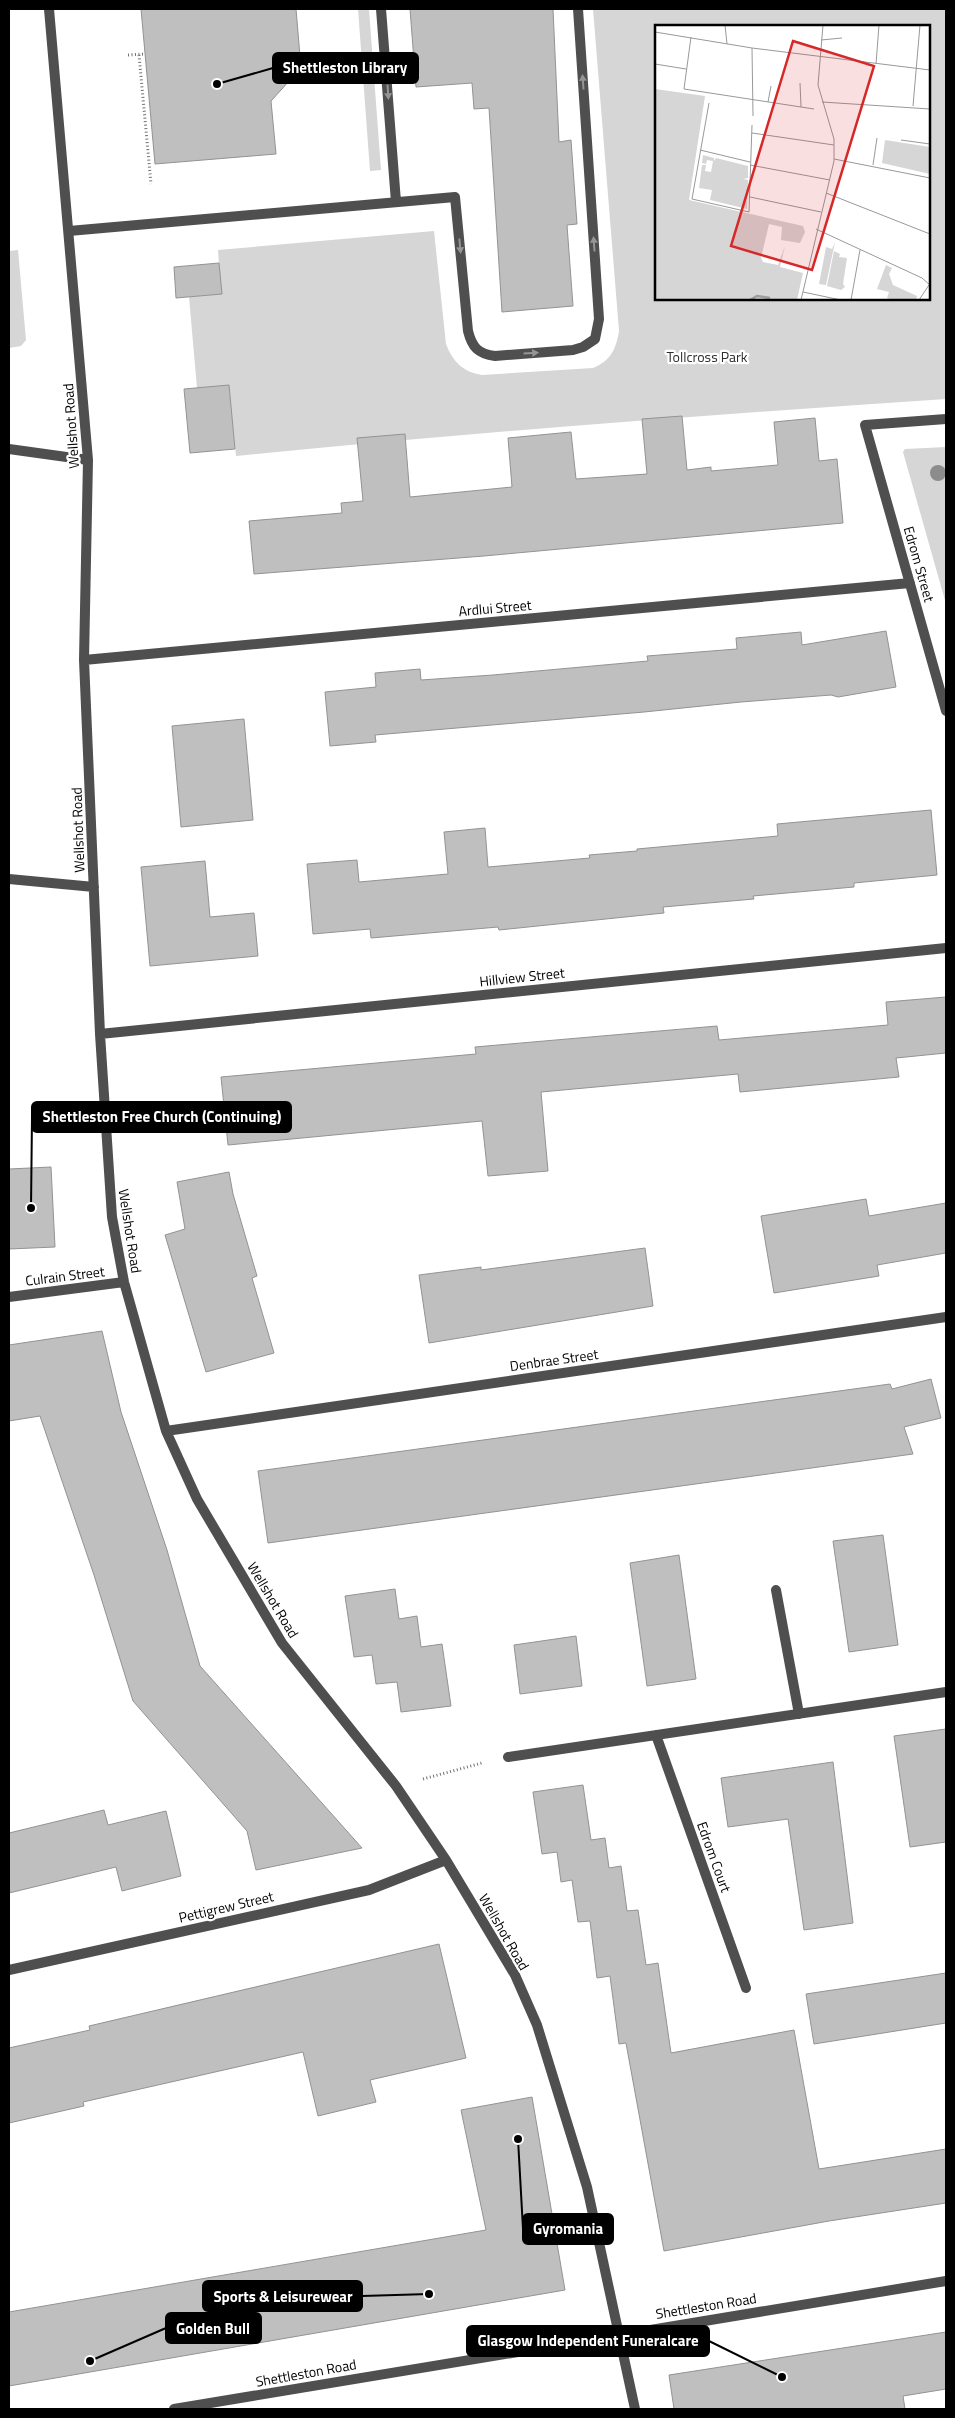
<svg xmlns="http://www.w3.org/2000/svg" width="955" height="2418" viewBox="0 0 955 2418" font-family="'Titillium Web',sans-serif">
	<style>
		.green { fill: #d6d6d6; fill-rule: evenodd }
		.building { fill: #bfbfbf; stroke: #939393 }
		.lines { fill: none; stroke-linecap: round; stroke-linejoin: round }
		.path { stroke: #717171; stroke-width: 3; stroke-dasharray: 1 2.5; stroke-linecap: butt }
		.service { stroke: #4f4f4f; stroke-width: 10 }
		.minor { stroke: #4f4f4f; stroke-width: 10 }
		.tertiary { stroke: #4f4f4f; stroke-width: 10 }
		.tree { fill: #8c8c8c }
		.oneway { fill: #959595 }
		.labels { text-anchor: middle; stroke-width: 4.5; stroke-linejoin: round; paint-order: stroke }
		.park-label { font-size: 14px; fill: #2d2d2d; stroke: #fff }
		.street-label { font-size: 14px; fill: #000; stroke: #fff }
		.inset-river { fill: none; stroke: #9d9d9d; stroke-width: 2.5 }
		.inset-road { fill: none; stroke: #999; stroke-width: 1 }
		.view { fill: #d62828; fill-opacity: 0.15; stroke: #d62828; stroke-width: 2.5 }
		.inset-edge { fill: none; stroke: #000; stroke-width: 2.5 }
		.leader { fill: none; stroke: #000; stroke-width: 2 }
		.callout-dot { fill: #000; stroke: #fff; stroke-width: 2 }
		.callout { fill: #000; stroke: #000; stroke-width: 2 }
		.callout-label { font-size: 15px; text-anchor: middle; font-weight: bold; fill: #fff }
	</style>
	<rect width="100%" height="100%" fill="#fff"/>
	<!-- green -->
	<path class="green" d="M 358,9 L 369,9 L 381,170 L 370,171 Z
		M 593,9 L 946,9 L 946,399 C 709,415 473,432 236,456 L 229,386 L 197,388 L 189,297 L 221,294 L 218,250 L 434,231 L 446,344 C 453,362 463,372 482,375 L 593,368 C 610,361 616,350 619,331 ZM 656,26 L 929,26 L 929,299 L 656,299 Z
		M 18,250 L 26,340 L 21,346 L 9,348 L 9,251 Z
		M 946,447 L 946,604 L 903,452 L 905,449 Z"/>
	<!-- building -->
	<path class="building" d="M 141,9 L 296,9 L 301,68 L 271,101 L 276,154 L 155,164 Z
		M 410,9 L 553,9 L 559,142 L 571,140 L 577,224 L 567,225 L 573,306 L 502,312 L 489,108 L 474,109 L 472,83 L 416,87 Z
		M 219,263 L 222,294 L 176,298 L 174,267 Z
		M 229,385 L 235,449 L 190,453 L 184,389 Z
		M 682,416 L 687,470 L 711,467 L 711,471 L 778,465 L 774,422 L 815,418 L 819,461 L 837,459 L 843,523 L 484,556 L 254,574 L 249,521 L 342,513 L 341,503 L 363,501 L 357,438 L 405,434 L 410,497 L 512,487 L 508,438 L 571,432 L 576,479 L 647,474 L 642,419 Z
		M 886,631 L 896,687 L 838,697 L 831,695 L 741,702 L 644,712 L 375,735 L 376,742 L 330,746 L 325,692 L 376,687 L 375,673 L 420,669 L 421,680 L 493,675 L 648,661 L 647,656 L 737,649 L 736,638 L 801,632 L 802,645 Z
		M 244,719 L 253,820 L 181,827 L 172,726 Z
		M 931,810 L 937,875 L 854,883 L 854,887 L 753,896 L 754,899 L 663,907 L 664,913 L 499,930 L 498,927 L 371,938 L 370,929 L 313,934 L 307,864 L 357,860 L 359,882 L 448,874 L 444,832 L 485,828 L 488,867 L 590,858 L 589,855 L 637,851 L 637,849 L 778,836 L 777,824 Z
		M 205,861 L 210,917 L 254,913 L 258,956 L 150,966 L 141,867 Z
		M 946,997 L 946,1053 L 896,1058 L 899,1077 L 740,1092 L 738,1074 L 541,1092 L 548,1171 L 488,1176 L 482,1121 L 228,1145 L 221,1077 L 476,1054 L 475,1047 L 717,1026 L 719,1040 L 888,1025 L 886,1002 Z
		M 51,1167 L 55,1247 L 9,1249 L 9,1169 Z
		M 229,1172 L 233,1194 L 257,1276 L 252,1278 L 274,1353 L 206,1372 L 165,1235 L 185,1229 L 177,1182 Z
		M 866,1199 L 869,1216 L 946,1203 L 946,1253 L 877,1265 L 879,1276 L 774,1293 L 761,1216 Z
		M 645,1248 L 653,1306 L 429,1343 L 419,1275 L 481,1267 L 481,1270 Z
		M 102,1331 L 121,1412 L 167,1550 L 200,1666 L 362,1848 L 256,1870 L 247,1831 L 133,1701 L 94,1575 L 40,1416 L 9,1421 L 9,1345 Z
		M 931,1379 L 941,1418 L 904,1427 L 913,1454 L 268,1543 L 258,1471 L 890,1384 L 892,1389 Z
		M 883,1535 L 898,1645 L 849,1652 L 833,1541 Z
		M 679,1555 L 696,1679 L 647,1686 L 630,1563 Z
		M 395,1589 L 399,1619 L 417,1616 L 421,1647 L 442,1644 L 451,1706 L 401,1712 L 397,1682 L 376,1684 L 372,1655 L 354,1657 L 345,1596 Z
		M 576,1636 L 582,1686 L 520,1694 L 514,1645 Z
		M 946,1729 L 946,1842 L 910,1847 L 894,1736 Z
		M 833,1762 L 853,1923 L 804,1930 L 788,1819 L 728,1827 L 721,1778 Z
		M 583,1785 L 591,1840 L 605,1838 L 609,1868 L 621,1866 L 627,1911 L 638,1910 L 646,1965 L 658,1963 L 671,2053 L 794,2030 L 819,2169 L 946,2149 L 946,2203 L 829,2221 L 664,2251 L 626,2043 L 619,2044 L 610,1976 L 597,1978 L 590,1921 L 578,1922 L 572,1880 L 561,1882 L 557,1852 L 542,1854 L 533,1792 Z
		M 104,1810 L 108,1825 L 166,1811 L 181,1876 L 122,1891 L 116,1867 L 9,1893 L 9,1833 Z
		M 439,1944 L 466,2058 L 370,2080 L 376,2102 L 318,2116 L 303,2052 L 83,2102 L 84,2106 L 9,2123 L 9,2048 L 90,2030 L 89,2026 Z
		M 946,1973 L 946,2023 L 814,2044 L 806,1994 Z
		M 532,2097 L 565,2290 L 9,2386 L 9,2312 L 486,2230 L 461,2110 Z
		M 946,2332 L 946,2389 L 903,2396 L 905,2409 L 674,2409 L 669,2375 Z"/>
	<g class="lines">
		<!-- path -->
		<path class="path" d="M 128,55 L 145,54
			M 139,55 L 151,184
			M 423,1779 L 482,1763"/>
		<!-- service -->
		<path class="service" d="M 381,9 L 396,202
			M 69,231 L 455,197 L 468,331 C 472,347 478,354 495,356 L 573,350 L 583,347 L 595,339 L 599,319 L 578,9"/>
		<!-- minor -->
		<path class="minor" d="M 49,9 L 88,460 L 84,660 L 100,1034 L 112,1217 L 124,1282 L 166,1431 L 197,1499 L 282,1643 L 396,1786 L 446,1860 L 515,1975 L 537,2025 L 587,2187 L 635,2409
			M 946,419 L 865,425 L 946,711
			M 9,449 L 88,460
			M 84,660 L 910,583
			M 9,879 L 94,887
			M 100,1034 L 946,948
			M 9,1297 L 124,1282
			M 166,1431 L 946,1317
			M 776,1590 L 799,1714
			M 656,1735 L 746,1988
			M 508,1757 L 946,1692
			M 9,1970 L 369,1890 L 446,1860"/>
		<!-- tertiary -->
		<path class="tertiary" d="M 174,2409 L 946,2281"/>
	</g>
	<!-- trees -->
	<circle class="tree" cx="938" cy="473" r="8"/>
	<!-- one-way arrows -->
	<defs><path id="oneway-solid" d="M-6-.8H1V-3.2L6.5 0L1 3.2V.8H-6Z" transform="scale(1.25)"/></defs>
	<g class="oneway">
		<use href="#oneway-solid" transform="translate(583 82) rotate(-94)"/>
		<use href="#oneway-solid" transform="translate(388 92) rotate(86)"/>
		<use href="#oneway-solid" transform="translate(594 244) rotate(-94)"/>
		<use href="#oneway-solid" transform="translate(460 246) rotate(85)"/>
		<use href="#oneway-solid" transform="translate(531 353) rotate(-4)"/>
	</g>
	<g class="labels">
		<!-- park labels -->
		<g class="park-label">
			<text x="707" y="362">Tollcross Park</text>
		</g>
		<!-- street labels -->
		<g class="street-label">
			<text transform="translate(71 426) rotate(-94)" y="5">Wellshot Road</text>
			<text transform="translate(919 564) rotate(74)" y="5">Edrom Street</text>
			<text transform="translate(495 608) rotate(-5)" y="5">Ardlui Street</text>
			<text transform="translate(78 830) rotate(-92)" y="5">Wellshot Road</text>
			<text transform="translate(522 977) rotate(-6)" y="5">Hillview Street</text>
			<text transform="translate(130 1231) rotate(81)" y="5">Wellshot Road</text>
			<text transform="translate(65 1276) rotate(-7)" y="5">Culrain Street</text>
			<text transform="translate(554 1360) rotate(-8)" y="5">Denbrae Street</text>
			<text transform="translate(273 1600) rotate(59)" y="5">Wellshot Road</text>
			<text transform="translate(714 1857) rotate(70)" y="5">Edrom Court</text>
			<text transform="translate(226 1907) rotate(-13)" y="5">Pettigrew Street</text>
			<text transform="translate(504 1932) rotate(60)" y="5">Wellshot Road</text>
			<text transform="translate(706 2306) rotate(-9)" y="5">Shettleston Road</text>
			<text transform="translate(306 2373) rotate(-10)" y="5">Shettleston Road</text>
		</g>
	</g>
	<!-- overview -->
	<g transform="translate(655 25)">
		<rect width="275" height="275" fill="#fff"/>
		<path d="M 0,64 L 50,71 L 34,175 L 148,201 L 150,207 L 145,218 L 126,215 L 127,202 L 114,199 L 106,233 L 108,237 L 123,240 L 130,221 L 125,242 L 148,248 L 142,275 L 0,275 ZM 230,115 L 275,122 L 275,149 L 227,138 ZM 48,130 L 59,133 L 59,136 L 61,133 L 93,141 L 93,153 L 88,154 L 93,155 L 92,184 L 55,175 L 57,165 L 44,163 L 47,140 L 51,140 L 50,146 L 56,147 L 58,136 L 52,135 L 51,139 L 47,138 ZM 180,217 L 171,260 L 164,259 L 171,222 L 177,224 ZM 179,226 L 185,229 L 184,232 L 192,233 L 188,259 L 190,262 L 186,265 L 172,261 ZM 231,240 L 237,243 L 234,249 L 238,260 L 262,271 L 261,275 L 237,275 L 232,273 L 234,267 L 222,264 Z" fill="#d6d6d6"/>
		<path class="inset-river" d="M 95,275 L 102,271 L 115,273"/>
		<path class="inset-road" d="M 70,0 L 72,19M 0,7 L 97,23 L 275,45M 36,12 L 29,64 L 159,84M 166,15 L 187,13M 97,23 L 98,91M 0,39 L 31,44M 221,39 L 224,0M 145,58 L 146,82M 113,77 L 116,61M 167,77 L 275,84M 54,78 L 37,174 L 94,187 L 97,100M 258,81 L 265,0M 97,108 L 179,120M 246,115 L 275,119M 45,125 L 95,137M 179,134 L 275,153M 95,140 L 175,155M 218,140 L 222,113M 171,168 L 275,209M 95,172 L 166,187M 161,204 L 267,253 L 275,260M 148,267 L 186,275M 146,275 L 179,136 L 179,114 L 163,60 L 168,0M 196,275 L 205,225M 264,275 L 274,260"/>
		<path class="view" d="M 138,16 L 219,41 L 157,245 L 76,221 Z"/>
		<rect width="275" height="275" class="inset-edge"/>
	</g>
	<!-- callouts -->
	<path class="leader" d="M217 84L273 68M31 1208L32 1117M518 2139L523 2229M429 2294L362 2296M90 2361L166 2328M782 2377L709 2341"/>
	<g class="callout-dot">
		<circle cx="217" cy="84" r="5"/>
		<circle cx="31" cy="1208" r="5"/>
		<circle cx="518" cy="2139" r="5"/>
		<circle cx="429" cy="2294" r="5"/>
		<circle cx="90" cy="2361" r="5"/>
		<circle cx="782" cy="2377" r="5"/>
	</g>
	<g class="callout">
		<rect x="273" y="53" width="145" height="30" rx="5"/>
		<rect x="32" y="1102" width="259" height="30" rx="5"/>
		<rect x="523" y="2214" width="90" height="30" rx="5"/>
		<rect x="203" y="2281" width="159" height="30" rx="5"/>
		<rect x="166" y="2313" width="95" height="30" rx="5"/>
		<rect x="467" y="2326" width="242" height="30" rx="5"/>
	</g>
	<g class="callout-label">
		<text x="345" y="73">Shettleston Library</text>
		<text x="162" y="1122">Shettleston Free Church (Continuing)</text>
		<text x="568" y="2234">Gyromania</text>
		<text x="283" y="2302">Sports &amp; Leisurewear</text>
		<text x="213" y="2334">Golden Bull</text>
		<text x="588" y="2346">Glasgow Independent Funeralcare</text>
	</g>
	<!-- border -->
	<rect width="955" height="2418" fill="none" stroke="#000000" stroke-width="20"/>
</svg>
